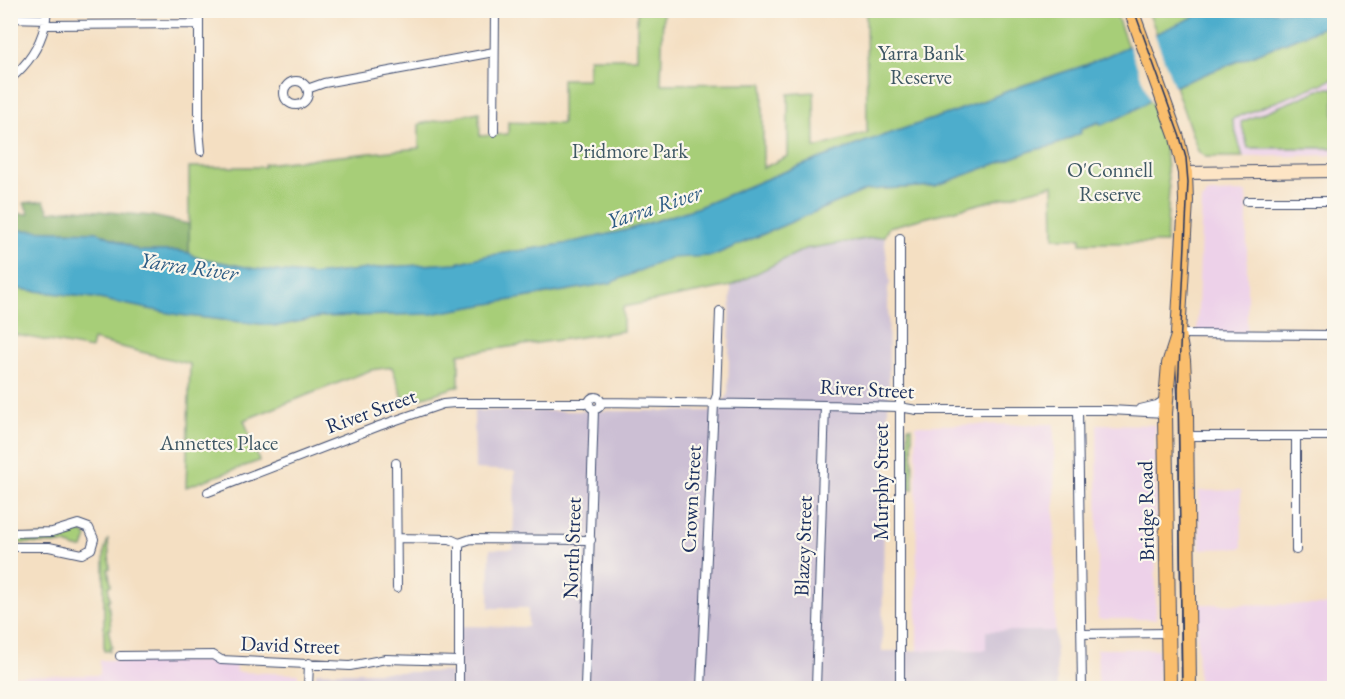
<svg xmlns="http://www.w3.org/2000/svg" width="1345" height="699" viewBox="0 0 1345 699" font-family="'EB Garamond',serif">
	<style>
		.built { fill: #edd1e9 }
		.industrial { fill: #ccbfd4 }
		.green { fill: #a7ce78; stroke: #617e6b; stroke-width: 1.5 }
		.forest { fill: #85b168; stroke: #507063; stroke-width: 1.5 }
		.water { fill: #4dadcc; stroke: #346e95; stroke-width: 1.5 }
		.pier { fill: #f4dfc2 }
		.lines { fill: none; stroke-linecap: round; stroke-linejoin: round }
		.minor-casing { stroke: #3c496d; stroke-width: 10 }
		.secondary-casing { stroke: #3c496d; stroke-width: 14 }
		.primary-casing { stroke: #3c496d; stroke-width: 16 }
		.minor { stroke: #fff; stroke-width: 8 }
		.secondary { stroke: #fde5c5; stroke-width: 12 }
		.primary { stroke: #fabe6d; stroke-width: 14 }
		.tram { stroke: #1b2f5e; stroke-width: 1.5 }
		.labels { text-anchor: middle; stroke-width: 4.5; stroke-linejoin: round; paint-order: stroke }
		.park-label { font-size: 21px; fill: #3e5764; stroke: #fbf7ec }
		.street-label { font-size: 21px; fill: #1b2f5e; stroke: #fbf7ec }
		.water-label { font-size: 22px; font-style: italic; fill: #2c5b84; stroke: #fbf7ec }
	</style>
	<rect width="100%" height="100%" fill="#fbf7ec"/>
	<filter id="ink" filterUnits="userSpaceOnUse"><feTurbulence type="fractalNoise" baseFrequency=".0167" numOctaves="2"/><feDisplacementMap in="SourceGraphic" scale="12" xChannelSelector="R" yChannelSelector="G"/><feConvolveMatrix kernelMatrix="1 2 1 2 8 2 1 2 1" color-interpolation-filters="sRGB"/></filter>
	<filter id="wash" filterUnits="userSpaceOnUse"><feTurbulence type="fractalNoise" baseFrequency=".008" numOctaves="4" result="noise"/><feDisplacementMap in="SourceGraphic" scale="24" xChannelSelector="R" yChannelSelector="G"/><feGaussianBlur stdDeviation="1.35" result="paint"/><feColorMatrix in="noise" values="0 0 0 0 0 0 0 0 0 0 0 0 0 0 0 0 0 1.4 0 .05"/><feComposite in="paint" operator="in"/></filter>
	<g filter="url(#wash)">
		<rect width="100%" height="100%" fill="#f4dfc2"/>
		<!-- built -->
		<path class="built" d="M 1334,79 L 1334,155 L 1243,157 L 1232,119 Z
			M 1247,192 L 1247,335 L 1197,335 L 1202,201 L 1206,194 L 1211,193 Z
			M 1054,424 L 1055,631 L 987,631 L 987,650 L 917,651 L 916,425 Z
			M 1097,424 L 1155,425 L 1156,619 L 1098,619 Z
			M 1241,490 L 1242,548 L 1200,549 L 1199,491 Z
			M 1197,604 L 1334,605 L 1334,688 L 1198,688 Z
			M 1097,649 L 1158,649 L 1158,688 L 1098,688 Z
			M 100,660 L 235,662 L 236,672 L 298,674 L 298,688 L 14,688 L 13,676 L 100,675 Z"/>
		<!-- industrial -->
		<path class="industrial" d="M 884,236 L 890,283 L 888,288 L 889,392 L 885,455 L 882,651 L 986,650 L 986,631 L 1055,631 L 1057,688 L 459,688 L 458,626 L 528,627 L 528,608 L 489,608 L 490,549 L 513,549 L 515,471 L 475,469 L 474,411 L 720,411 L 728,393 L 731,286 L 805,249 Z
			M 316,672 L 450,672 L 450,688 L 316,688 Z"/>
		<!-- green -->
		<path class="green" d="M 637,11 L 663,11 L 661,84 L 763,83 L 763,168 L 788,156 L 788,94 L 814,92 L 815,148 L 867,133 L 866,11 L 1115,11 L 1128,47 L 1086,65 L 1021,86 L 954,112 L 867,141 L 776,175 L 699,207 L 627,230 L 564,244 L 485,256 L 457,263 L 387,267 L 313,275 L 254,269 L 195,257 L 189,253 L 189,167 L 264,167 L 264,164 L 419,148 L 419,124 L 479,112 L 480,136 L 508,134 L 508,122 L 562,124 L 562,79 L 588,79 L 589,58 L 637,58 Z
			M 1148,11 L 1200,11 L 1200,14 L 1157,34 Z
			M 1334,23 L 1334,79 L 1232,119 L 1243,157 L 1206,157 L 1198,151 L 1175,86 Z
			M 1324,88 L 1334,88 L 1334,148 L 1248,148 L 1241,122 Z
			M 1151,99 L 1165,150 L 1169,190 L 1166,243 L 1081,243 L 1081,238 L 1054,238 L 1053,185 L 889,227 L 884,236 L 805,249 L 731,286 L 623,307 L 623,331 L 459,354 L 459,386 L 405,403 L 392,367 L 371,370 L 244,420 L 259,461 L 186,487 L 190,364 L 93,340 L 91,349 L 11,334 L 11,288 L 94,298 L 179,315 L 278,326 L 321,317 L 524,298 L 610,283 L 670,257 L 712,256 L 866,190 L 935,186 L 1034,150 L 1053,146 L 1081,133 L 1079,129 L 1100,122 L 1101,125 C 1120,119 1135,111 1151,99 Z
			M 908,427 L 912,427 L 913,489 L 909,489 Z
			M 78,530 L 84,533 L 87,537 L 83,548 L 76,548 L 65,544 L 11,543 L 10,537 L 66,536 Z
			M 108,539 L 110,568 L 108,569 L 111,585 L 108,587 L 110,599 L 108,600 L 111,629 L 108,629 L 112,647 L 109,647 L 110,651 L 104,651 L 104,552 Z"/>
		<!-- forest -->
		<path class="forest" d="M 44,201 L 49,212 L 76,209 L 152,216 L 189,224 L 189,253 L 178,251 L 140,251 L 98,232 L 11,230 L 11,214 L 29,214 L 24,203 Z"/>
		<!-- water -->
		<path class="water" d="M 1207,11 L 1334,11 L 1334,23 L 1175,86 C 1150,100 1128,116 1101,125 L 1099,122 L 1080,129 L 1081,133 L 1053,146 L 1034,150 L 935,186 L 866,190 L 712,256 L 670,258 L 610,283 L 431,314 L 321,317 L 278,326 L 179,315 L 94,298 L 11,288 L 11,230 L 98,232 L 140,251 L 178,251 L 189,253 L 195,257 L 256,269 L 313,275 L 386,267 L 457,263 L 485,256 L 564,244 L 627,230 L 699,207 L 776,175 L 867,141 L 954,112 L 1021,86 L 1086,65 Z"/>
		<!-- pier -->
		<path class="pier" d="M 1154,32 L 1175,89 L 1151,103 L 1128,43 Z"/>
	</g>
	<g filter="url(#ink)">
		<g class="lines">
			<!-- minor casing -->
			<g class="minor-casing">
				<path id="minor" d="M 47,10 L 45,25 L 199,24
					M 199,10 L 199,129 L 201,151
					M 10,18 L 46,19
					M 10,79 C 28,64 39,48 45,25
					M284 93a12 12 0 1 1 24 0a12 12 0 1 1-24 0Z
					M 307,89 L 324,83 L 494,52
					M 494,132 L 495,10
					M 1247,201 L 1334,201
					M 900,238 L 900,688
					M 1178,334 L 1334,335
					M589 403a6 6 0 1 1 12 0a6 6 0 1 1-12 0Z
					M 601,402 L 825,405 L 899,407 L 917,410 L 1110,410 L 1165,413
					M 1140,409 L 1157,405 L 1166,399
					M 1078,410 L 1082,688
					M 1185,436 L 1334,436
					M 1296,437 L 1296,550
					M 396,463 L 397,588
					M 208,492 L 379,426 L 443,404 L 455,403 L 589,403
					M 10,533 L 52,532 L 78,524 L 89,528 L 94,539 L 91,549 L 82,554 L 49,547 L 10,547
					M 397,538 L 450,539 L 459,543 L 471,539 L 591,540
					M 459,543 L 459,688
					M 1082,634 L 1169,633
					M 120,656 L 213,655 L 221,660 L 350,666 L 386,659 L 459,661
					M 308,688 L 309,663
					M 585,688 L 594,409
					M 701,688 L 714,403 L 717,395 L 720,311
					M 816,688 L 825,405"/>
			</g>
			<!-- secondary casing -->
			<g class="secondary-casing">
				<path id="secondary" d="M 1185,173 L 1334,171"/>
			</g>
			<!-- primary casing -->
			<g class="primary-casing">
				<path id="primary" d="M 1131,10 L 1177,138 L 1185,173 L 1186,201 L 1178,334 L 1183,360 L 1186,414 L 1189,688
					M 1169,688 L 1165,413 L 1169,364 L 1178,336"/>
			</g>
			<!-- minor -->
			<use href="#minor" class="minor"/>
			<!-- secondary -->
			<use href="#secondary" class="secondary"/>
			<!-- primary -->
			<use href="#primary" class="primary"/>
			<!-- tram -->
			<path class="tram" d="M 1134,10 L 1180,137 L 1186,158 L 1188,182 L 1178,390 L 1182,688"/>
		</g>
	</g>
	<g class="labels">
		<!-- park labels -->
		<g class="park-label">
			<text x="921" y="60">Yarra Bank<tspan x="921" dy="24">Reserve</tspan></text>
			<text x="630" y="158">Pridmore Park</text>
			<text x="1110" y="177">O'Connell<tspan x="1110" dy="24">Reserve</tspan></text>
			<text x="219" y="450">Annettes Place</text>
		</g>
		<!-- street labels -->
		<g class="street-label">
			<text transform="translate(867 389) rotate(3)" y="7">River Street</text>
			<text transform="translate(371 411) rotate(-20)" y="7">River Street</text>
			<text transform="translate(881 482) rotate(-90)" y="7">Murphy Street</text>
			<text transform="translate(691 499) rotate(-87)" y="7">Crown Street</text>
			<text transform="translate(1146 511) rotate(-91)" y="7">Bridge Road</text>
			<text transform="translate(803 546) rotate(-88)" y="7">Blazey Street</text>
			<text transform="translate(572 548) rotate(-88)" y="7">North Street</text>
			<text transform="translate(290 645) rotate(2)" y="7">David Street</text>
		</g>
		<!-- water labels -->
		<g class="water-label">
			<text transform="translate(654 206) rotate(-18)" y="8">Yarra River</text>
			<text transform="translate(189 266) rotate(8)" y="8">Yarra River</text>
		</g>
	</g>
	<!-- margin -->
	<rect width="1345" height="699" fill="none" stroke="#fbf7ec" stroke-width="36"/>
</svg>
